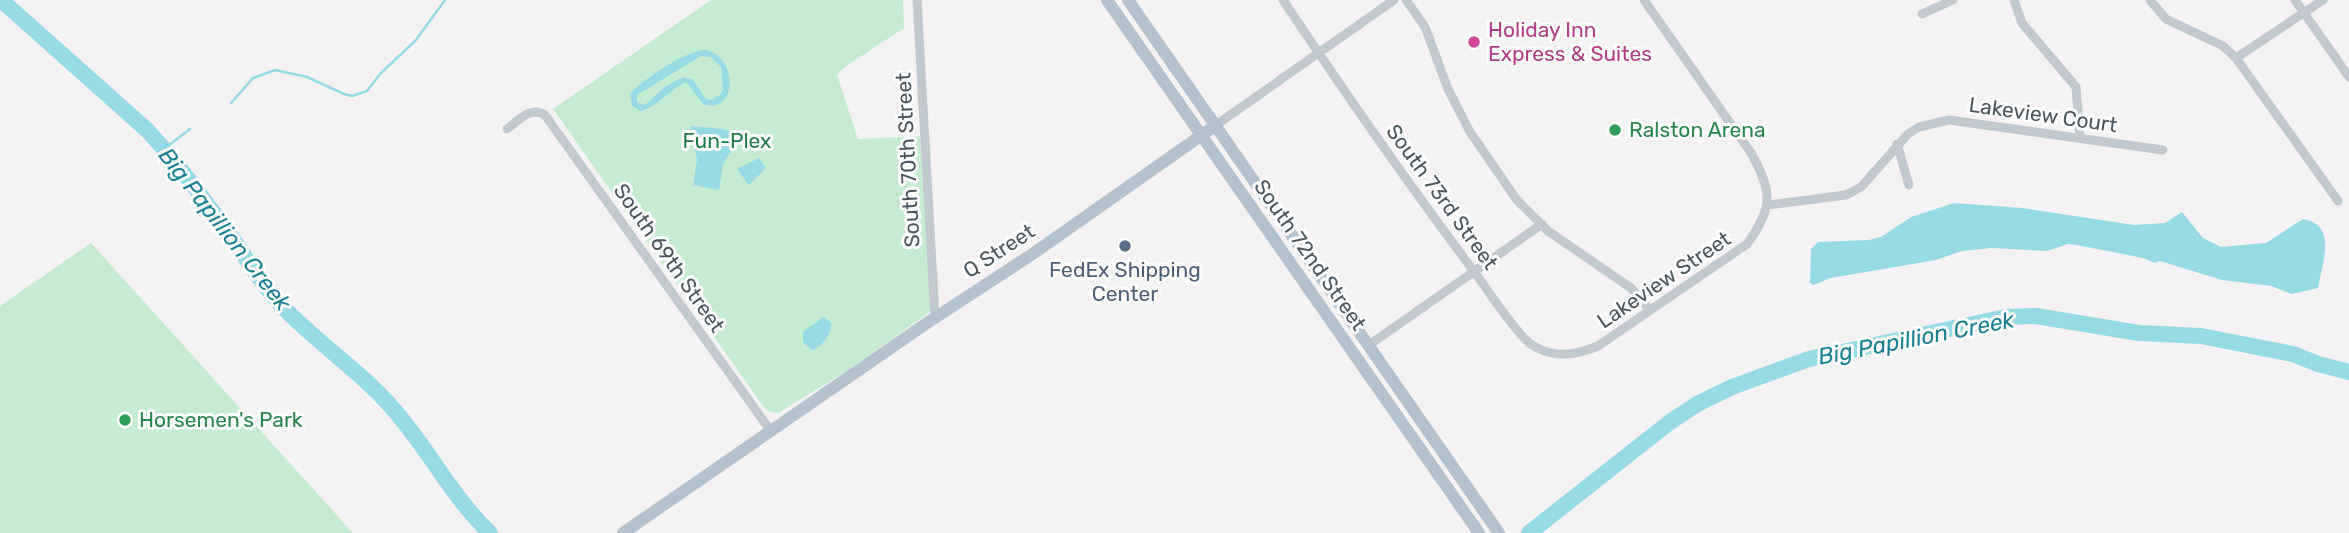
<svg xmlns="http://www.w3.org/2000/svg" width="2349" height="533" viewBox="0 0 2349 533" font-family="Rubik,sans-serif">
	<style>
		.green { fill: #c5ecd1 }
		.water { fill: #96dae6; fill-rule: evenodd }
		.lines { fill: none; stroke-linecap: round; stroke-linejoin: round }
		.stream { stroke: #96dae6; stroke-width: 2.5 }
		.river { stroke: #96dae6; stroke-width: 16 }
		.minor { stroke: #c1c9cf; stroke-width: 9 }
		.major { stroke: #b4c2cd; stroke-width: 12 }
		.hotel-dot { fill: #d1479c; stroke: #fff; stroke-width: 2.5 }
		.leisure-dot { fill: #2e9e5b; stroke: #fff; stroke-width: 2.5 }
		.service-dot { fill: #5c6f8a; stroke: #fff; stroke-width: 2.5 }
		.labels { text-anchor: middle; stroke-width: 6; stroke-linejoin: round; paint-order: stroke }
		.hotel-label { font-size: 21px; fill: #b23c85; stroke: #fff; text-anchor: start }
		.street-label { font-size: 21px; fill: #4b565e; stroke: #fff }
		.leisure-label { font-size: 21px; fill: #27864d; stroke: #fff; text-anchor: start }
		.park-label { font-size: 21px; fill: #207a47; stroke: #fff }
		.service-label { font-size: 21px; fill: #4e5e75; stroke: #fff }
		.water-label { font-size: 23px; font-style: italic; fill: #188294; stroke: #fff }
	</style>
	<rect width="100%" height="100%" fill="#f4f2f2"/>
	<!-- green -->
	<path class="green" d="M 711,0 L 903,0 L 904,28 L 845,67 L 837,75 L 858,139 L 920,136 L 931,311 L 847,371 L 778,413 L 768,411 L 763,406 L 553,109 Z
		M 91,243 L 353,533 L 0,533 L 0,306 Z"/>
	<!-- water -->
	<path class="water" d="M 706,50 C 739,57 737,116 703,104 L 686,82 C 670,89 657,108 640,111 L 632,106 L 630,94 C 642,80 688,49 706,50 ZM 701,56 L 711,57 L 721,67 L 723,89 L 719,97 L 717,95 L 714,100 L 706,99 L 693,80 L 684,77 L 666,86 L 646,104 L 643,105 L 637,102 L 637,95 Z
		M 690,126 L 723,129 L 741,135 L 723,164 L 719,190 L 693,185 L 697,160 Z
		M 759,158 L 766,168 L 749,185 L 737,169 Z
		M 1954,203 L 2022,208 L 2134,225 L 2165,223 L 2182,212 L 2203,238 L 2221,247 L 2266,243 L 2303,219 C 2338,225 2322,263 2318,288 L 2292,294 L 2271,286 L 2222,280 L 2160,261 L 2155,263 L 2143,258 L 2077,245 L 2068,244 L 2047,251 L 1991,248 L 1962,251 L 1936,260 L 1830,278 L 1814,285 L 1810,283 L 1811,249 L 1818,242 L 1869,240 L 1881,237 L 1911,217 Z
		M 823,317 L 831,322 C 833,332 823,347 812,350 L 803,342 L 803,332 Z"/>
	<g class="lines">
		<!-- stream -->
		<path class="stream" d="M 231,103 L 253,78 L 275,70 L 307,77 L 344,94 L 352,96 L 367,91 L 381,73 L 416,40 L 445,0
			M 164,149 L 190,129"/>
		<!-- river -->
		<path class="river" d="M 1,0 L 147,130 L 164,149 C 189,179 212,210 235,242 C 250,264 264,287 282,306 C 318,344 362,372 395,411 C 429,450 452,497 490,533
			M 1529,533 L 1670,422 L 1697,404 L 1732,387 L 1809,359 L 2006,317 L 2036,316 L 2139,333 L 2201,336 L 2293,354 L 2318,364 L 2349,372"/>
		<!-- minor -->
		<path class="minor" d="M 917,0 L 935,317
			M 1283,0 C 1345,93 1409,185 1476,274 C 1488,291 1518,336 1532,345 C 1554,359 1576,355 1598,346 L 1747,244 C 1773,208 1773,192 1751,153 L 1644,0
			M 1406,0 L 1425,27 L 1448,89 L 1470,132 L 1517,200 L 1548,231 L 1631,288 L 1650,310
			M 2014,0 L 2022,23 L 2076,87 L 2080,138
			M 2150,0 L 2166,19 L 2223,46 L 2236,58 L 2338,201
			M 2295,0 L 2349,77
			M 1922,14 L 1953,0
			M 2236,58 L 2323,0
			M 1216,125 L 1394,0
			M 507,129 C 519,120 531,106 545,115 L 770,430
			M 1897,144 L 1909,185
			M 1768,205 L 1846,195 L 1861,187 L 1908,134 L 1919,127 L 1949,120 L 2163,150
			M 1369,345 L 1542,224"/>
		<!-- major -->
		<path class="major" d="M 1107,0 L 1479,533
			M 1128,0 L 1499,533
			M 623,533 L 927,323 L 1034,253 L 1216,125"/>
	</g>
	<!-- markers -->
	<circle class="hotel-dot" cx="1474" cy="42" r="7"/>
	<g class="leisure-dot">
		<circle cx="1615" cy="130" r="7"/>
		<circle cx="125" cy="420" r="7"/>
	</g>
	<circle class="service-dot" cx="1125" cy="246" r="7"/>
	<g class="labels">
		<!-- hotel labels -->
		<g class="hotel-label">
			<text x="1488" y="37">Holiday Inn<tspan x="1488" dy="24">Express &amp; Suites</tspan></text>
		</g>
		<!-- street labels -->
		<g class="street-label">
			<text transform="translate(2043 115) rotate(8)" y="7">Lakeview Court</text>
			<text transform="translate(908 160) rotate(-93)" y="7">South 70th Street</text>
			<text transform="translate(1442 197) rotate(54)" y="7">South 73rd Street</text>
			<text transform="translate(999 251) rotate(-33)" y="7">Q Street</text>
			<text transform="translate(1310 255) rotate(55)" y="7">South 72nd Street</text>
			<text transform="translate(669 258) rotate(55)" y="7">South 69th Street</text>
			<text transform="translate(1664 280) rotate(-34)" y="7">Lakeview Street</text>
		</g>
		<!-- leisure labels -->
		<g class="leisure-label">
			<text x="1629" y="137">Ralston Arena</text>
			<text x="139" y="427">Horsemen's Park</text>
		</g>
		<!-- park labels -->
		<g class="park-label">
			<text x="727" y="148">Fun-Plex</text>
		</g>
		<!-- service labels -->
		<g class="service-label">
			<text x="1125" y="277">FedEx Shipping<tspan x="1125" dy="24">Center</tspan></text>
		</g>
		<!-- water labels -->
		<g class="water-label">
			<text transform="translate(225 229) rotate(52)" y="8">Big Papillion Creek</text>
			<text transform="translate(1916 338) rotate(-11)" y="8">Big Papillion Creek</text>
		</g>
	</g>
</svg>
